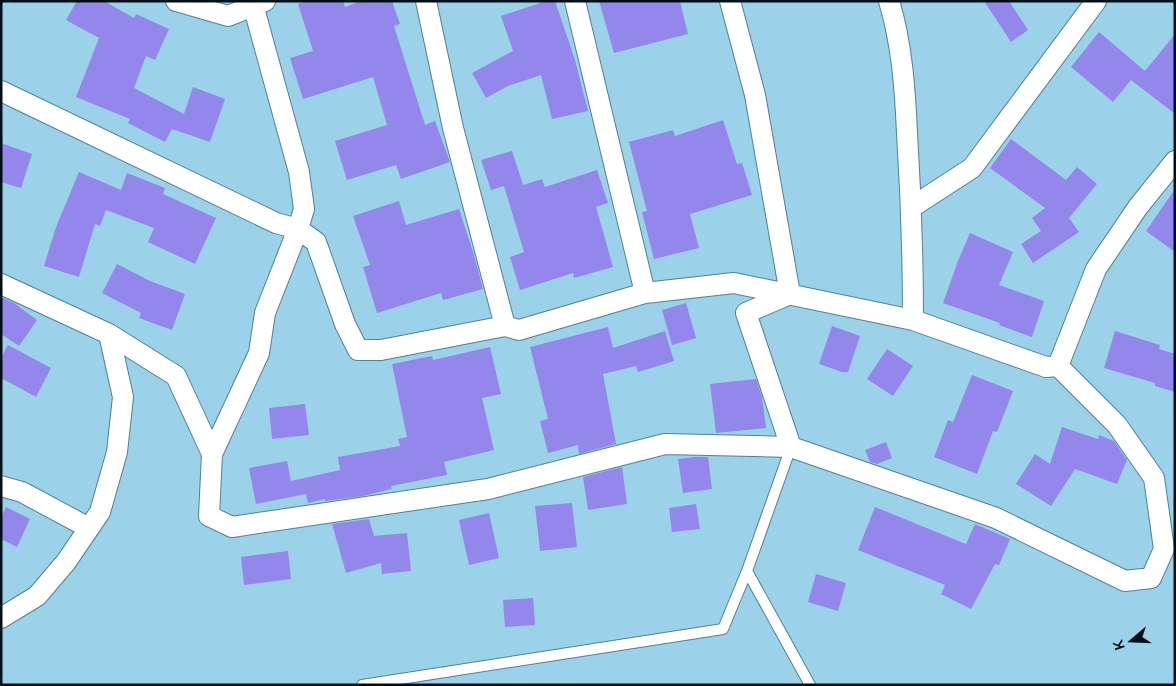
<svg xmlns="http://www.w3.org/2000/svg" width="1176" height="686" viewBox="0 0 1176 686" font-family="Raleway,sans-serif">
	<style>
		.building { fill: #9487eb }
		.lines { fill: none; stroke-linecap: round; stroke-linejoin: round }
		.lane-casing { stroke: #4e8298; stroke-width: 12 }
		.street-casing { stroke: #4e8298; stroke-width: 22 }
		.lane { stroke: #fff; stroke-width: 10 }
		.street { stroke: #fff; stroke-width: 20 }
	</style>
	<rect width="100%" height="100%" fill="#9cd1ea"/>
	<!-- building -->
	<path class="building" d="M 77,1 L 104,1 L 134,18 L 136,14 L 169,29 L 155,60 L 146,56 L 134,88 L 184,114 L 193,87 L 225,99 L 210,142 L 172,129 L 165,142 L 128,123 L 130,119 L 76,97 L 99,38 L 66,20 Z
		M 307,1 L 343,1 L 345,7 L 361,1 L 392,1 L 400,24 L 394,26 L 425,125 L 435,121 L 450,162 L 401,179 L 396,165 L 347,180 L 335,141 L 387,125 L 373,77 L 303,99 L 290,58 L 313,51 L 298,4 Z
		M 546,1 L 555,1 L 575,60 L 588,111 L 552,119 L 541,75 L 508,86 L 486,98 L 472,73 L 513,51 L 501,16 Z
		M 599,1 L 680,1 L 688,34 L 614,53 Z
		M 984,1 L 1009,1 L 1028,30 L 1011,42 Z
		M 1099,32 L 1145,71 L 1175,34 L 1175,114 L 1131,80 L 1113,102 L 1071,67 Z
		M 723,120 L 737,164 L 742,163 L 752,195 L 690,214 L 699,248 L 654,259 L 642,212 L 647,211 L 629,142 L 673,130 L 675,136 Z
		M 1011,139 L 1066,180 L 1077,167 L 1097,184 L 1069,218 L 1079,232 L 1033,263 L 1021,244 L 1041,231 L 1032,218 L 1045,208 L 990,168 Z
		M 1,143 L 32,154 L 21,188 L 1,182 Z
		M 512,151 L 523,185 L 542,179 L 545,187 L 597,170 L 608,203 L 596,207 L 613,267 L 574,278 L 573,273 L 520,290 L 510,257 L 524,252 L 504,186 L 491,190 L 481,160 Z
		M 79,172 L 121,190 L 127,173 L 165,188 L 163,194 L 216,218 L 195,264 L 148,242 L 154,228 L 106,210 L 100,226 L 95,224 L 79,277 L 44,266 L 56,227 Z
		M 1175,189 L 1175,252 L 1146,231 Z
		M 399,201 L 406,225 L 459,209 L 474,255 L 483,289 L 443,300 L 441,293 L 377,313 L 363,267 L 370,265 L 353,216 Z
		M 970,233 L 1013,252 L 999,285 L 1044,301 L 1032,337 L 999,325 L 1000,323 L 943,303 L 958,261 Z
		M 117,264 L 150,281 L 185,294 L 172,330 L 139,318 L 141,313 L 102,293 Z
		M 1,297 L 14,303 L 37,320 L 19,346 L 1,334 Z
		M 686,303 L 696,338 L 672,345 L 662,310 Z
		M 832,326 L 860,336 L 848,372 L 842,372 L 819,364 Z
		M 608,327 L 613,348 L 665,331 L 674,361 L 638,372 L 636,366 L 603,374 L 616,444 L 579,454 L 578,445 L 548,453 L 540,421 L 548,419 L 530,347 Z
		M 1115,331 L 1160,345 L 1159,349 L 1175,354 L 1175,392 L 1155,386 L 1155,383 L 1104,368 Z
		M 8,345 L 51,368 L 36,397 L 1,378 L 1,358 Z
		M 490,347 L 501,394 L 482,398 L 494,450 L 444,462 L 447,475 L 391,486 L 392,489 L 363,496 L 325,501 L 325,499 L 308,503 L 306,494 L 256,504 L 249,468 L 287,461 L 291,481 L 340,470 L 338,457 L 400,446 L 398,439 L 407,437 L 392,364 L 432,356 L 433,360 Z
		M 887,349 L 913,366 L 893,396 L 867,379 Z
		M 972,375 L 1013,391 L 997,432 L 993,431 L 977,474 L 934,457 L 948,420 L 953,422 Z
		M 756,379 L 762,397 L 766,428 L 716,433 L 710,384 Z
		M 305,404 L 309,435 L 272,439 L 269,408 Z
		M 1062,427 L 1098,439 L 1099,435 L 1114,441 L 1127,460 L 1117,484 L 1075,469 L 1051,506 L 1016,484 L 1035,454 L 1050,464 Z
		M 886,442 L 892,458 L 877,464 L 870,462 L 865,450 Z
		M 695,457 L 708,457 L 712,489 L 683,493 L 678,459 Z
		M 622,467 L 627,504 L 588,510 L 583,477 Z
		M 572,503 L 577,547 L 540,551 L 535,506 Z
		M 696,504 L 700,529 L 672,532 L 669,508 Z
		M 6,507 L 30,519 L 17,547 L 1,539 L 1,517 Z
		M 875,507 L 966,544 L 975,524 L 1010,539 L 999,565 L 995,564 L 971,609 L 941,594 L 945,585 L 858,550 Z
		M 489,513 L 499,558 L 469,565 L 459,520 Z
		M 369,519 L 374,536 L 407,533 L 411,571 L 382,574 L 381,563 L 346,573 L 332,524 Z
		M 288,551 L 291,579 L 244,585 L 241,557 Z
		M 816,574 L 846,583 L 838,611 L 808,602 Z
		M 533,598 L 535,625 L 505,627 L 503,600 Z"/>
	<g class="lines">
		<!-- lane casing -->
		<g class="lane-casing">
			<path id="lane" d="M 791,447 L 747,571 L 810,685
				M 362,685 L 723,629 L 747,571"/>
		</g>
		<!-- street casing -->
		<g class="street-casing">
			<path id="street" d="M 176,1 L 228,16 L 265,1
				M 252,1 L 299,172 L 304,209 L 298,229 L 265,313 L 259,353 L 212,454 L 209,516 L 232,527 L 488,489 L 665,444 L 791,447 L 746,313 L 790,294 L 755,95 L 730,1
				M 426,1 L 453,128 L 505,326
				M 575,1 L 645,293
				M 889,1 C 902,44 905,89 907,133 C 911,196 913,258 913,320
				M 1,91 L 276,223 L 298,229 L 316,242 L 345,324 L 358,350 L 381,350 L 505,326 L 519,330 L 645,293 L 734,283 L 913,320 L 1046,367 L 1058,366 L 1096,269 L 1138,207 L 1175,161
				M 912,207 L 972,168 L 1096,1
				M 1,284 L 109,334 L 176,376 L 212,454
				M 791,447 L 996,518 L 1125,581 L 1151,578 L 1164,549 L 1154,478 L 1117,425 L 1058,366
				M 1,486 L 22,492 L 89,528
				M 1,618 L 37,596 L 66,562 L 100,512 L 117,452 L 123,397 L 109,334"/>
		</g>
		<!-- lane -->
		<use href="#lane" class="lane"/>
		<!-- street -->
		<use href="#street" class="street"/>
	</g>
	<!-- border -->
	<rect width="1176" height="686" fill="none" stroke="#000f17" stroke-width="5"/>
	<!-- north arrow -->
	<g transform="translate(1131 641) rotate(251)" stroke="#9cd1ea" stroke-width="4" paint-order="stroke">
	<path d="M0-4L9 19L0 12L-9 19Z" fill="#000f17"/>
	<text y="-8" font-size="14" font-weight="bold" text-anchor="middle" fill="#000f17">K</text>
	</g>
</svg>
